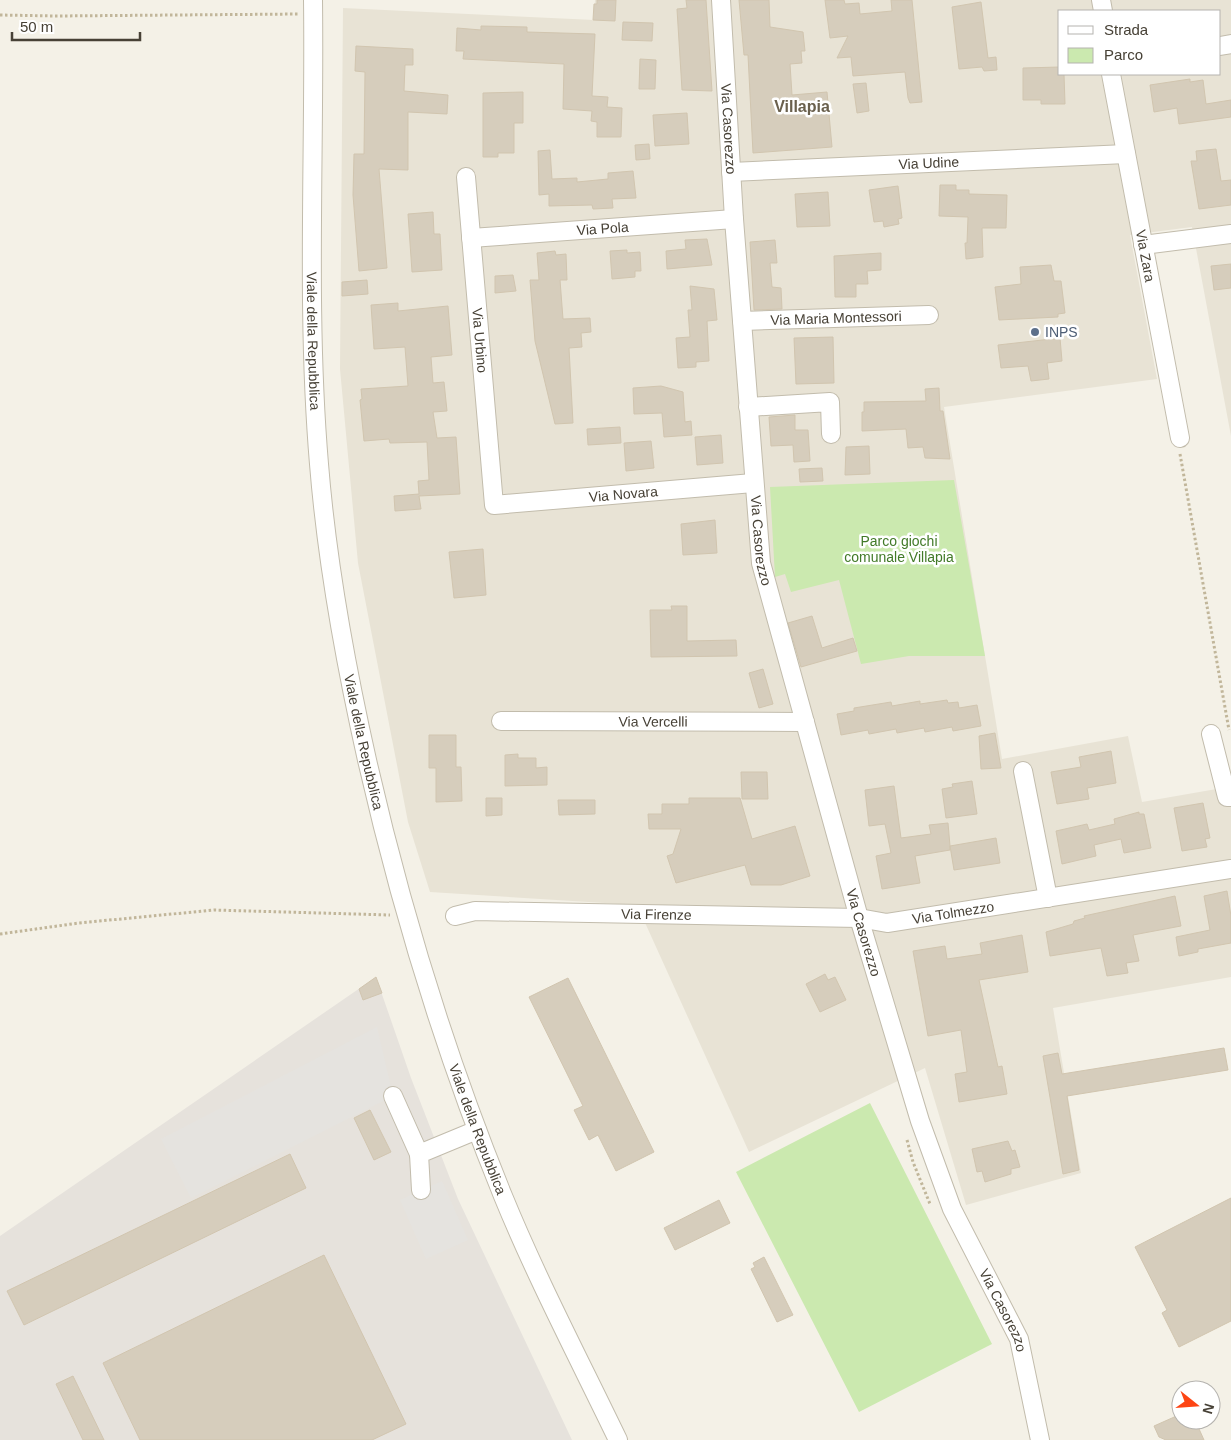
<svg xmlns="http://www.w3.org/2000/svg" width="1231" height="1440" viewBox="0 0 1231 1440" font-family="Arial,sans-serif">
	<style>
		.residential { fill: #e8e3d5; fill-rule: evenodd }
		.industrial { fill: #e6e2dc }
		.green { fill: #cbe9af }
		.parking { fill: #e5e3df }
		.building { fill: #d6cdbc; stroke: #d1c5af }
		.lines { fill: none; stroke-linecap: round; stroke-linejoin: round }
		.minor-casing { stroke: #c2bcac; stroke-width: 20 }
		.path { stroke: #c1b69a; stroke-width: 3; stroke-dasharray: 2.5 2.5; stroke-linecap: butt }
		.minor { stroke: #fff; stroke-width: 18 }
		.service-dot { fill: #5c6f8a; stroke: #fff; stroke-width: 2 }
		.labels { text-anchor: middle; stroke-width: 5; stroke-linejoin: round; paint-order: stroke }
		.street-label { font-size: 14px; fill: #474136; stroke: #fff }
		.service-label { font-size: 14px; fill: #4e5e75; stroke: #fff; text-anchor: start }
		.park-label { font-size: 14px; fill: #427a28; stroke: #fff }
		.quarter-label { font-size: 16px; font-weight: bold; fill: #6a604d; stroke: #fff }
	</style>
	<rect width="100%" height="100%" fill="#f4f1e7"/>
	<!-- residential -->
	<path class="residential" d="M 595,0 L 1231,0 L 1231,436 L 1192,227 L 1130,235 L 1157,379 L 944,407 L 1002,759 L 1128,736 L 1142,802 L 1228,787 L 1231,804 L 1231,977 L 1053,1008 L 1081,1173 L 966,1205 L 925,1068 L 749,1152 L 637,905 L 430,892 L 408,822 L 358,563 L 340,369 L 343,8 L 594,20 ZM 1060,11 L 1220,11 L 1220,74 L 1060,74 Z"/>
	<!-- industrial -->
	<path class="industrial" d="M 376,977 L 411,1078 L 458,1199 L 572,1440 L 0,1440 L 0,1236 Z"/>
	<!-- green -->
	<path class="green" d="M 954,480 L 985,656 L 909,656 L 861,664 L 839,580 L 791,592 L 785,574 L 775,577 L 770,487 Z
		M 870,1103 L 992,1344 L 859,1412 L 736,1172 Z"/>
	<!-- parking -->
	<path class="parking" d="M 377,1027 L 393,1096 L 191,1198 L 161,1139 Z
		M 442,1181 L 468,1240 L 426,1259 L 400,1200 Z"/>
	<!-- building -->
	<path class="building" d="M 597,0 L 616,0 L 615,21 L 593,20 L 594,4 L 597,4 Z
		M 686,0 L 706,0 L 712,91 L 682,90 L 677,9 L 687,8 Z
		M 739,0 L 769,0 L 770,27 L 803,32 L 805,51 L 801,51 L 802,63 L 790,64 L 792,95 L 827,92 L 832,147 L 753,153 L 748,55 L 744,55 Z
		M 825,0 L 844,0 L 845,4 L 859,3 L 860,14 L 892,11 L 891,0 L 912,0 L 922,102 L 910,103 L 908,98 L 905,72 L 853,76 L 851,57 L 837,58 L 848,36 L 830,38 Z
		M 981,2 L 988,58 L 996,57 L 997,70 L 984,71 L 982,67 L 959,69 L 952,7 Z
		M 623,22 L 653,23 L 652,41 L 622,40 Z
		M 481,26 L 527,27 L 527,32 L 595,34 L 592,96 L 608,97 L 607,107 L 622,108 L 621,137 L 597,137 L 597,122 L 591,121 L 592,111 L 563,109 L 564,64 L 463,59 L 464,51 L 456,51 L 457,28 L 481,30 Z
		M 356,46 L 413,49 L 413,65 L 405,65 L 404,91 L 448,95 L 447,114 L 408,112 L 408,170 L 379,169 L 387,268 L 359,271 L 353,195 L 354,154 L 364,154 L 365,72 L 355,71 Z
		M 640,59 L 656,60 L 655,89 L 639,89 Z
		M 1060,67 L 1060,74 L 1064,74 L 1065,104 L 1041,104 L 1041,100 L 1023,100 L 1023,68 Z
		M 1190,79 L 1190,82 L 1203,80 L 1206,104 L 1231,100 L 1231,117 L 1179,124 L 1177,108 L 1154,112 L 1150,85 Z
		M 866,83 L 869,111 L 857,113 L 853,84 Z
		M 523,92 L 523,123 L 514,123 L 514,153 L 498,153 L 498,157 L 483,157 L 483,93 Z
		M 687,113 L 689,144 L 655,146 L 653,115 Z
		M 649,144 L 650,159 L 636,160 L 635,145 Z
		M 1216,149 L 1221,181 L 1231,180 L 1231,205 L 1199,209 L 1191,161 L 1197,161 L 1196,151 Z
		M 550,150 L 552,179 L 577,178 L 577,182 L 608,179 L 608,173 L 633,171 L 636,198 L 612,199 L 613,208 L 593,209 L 592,205 L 549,206 L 549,194 L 539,195 L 538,151 Z
		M 940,185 L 956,185 L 956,190 L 969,190 L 969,194 L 1007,195 L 1006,228 L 982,228 L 983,257 L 966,259 L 965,243 L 967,243 L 968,217 L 939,216 Z
		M 898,186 L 902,218 L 898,219 L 899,224 L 884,227 L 883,221 L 874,222 L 869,190 Z
		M 828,192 L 830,226 L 797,227 L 795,194 Z
		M 433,212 L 434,234 L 440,234 L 442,270 L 412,272 L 408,214 Z
		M 707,239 L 712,265 L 667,269 L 666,251 L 686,249 L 685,240 Z
		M 775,240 L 777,263 L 770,263 L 772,287 L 781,288 L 782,309 L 754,310 L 750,242 Z
		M 627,250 L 627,253 L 640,252 L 641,271 L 635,271 L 635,277 L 612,279 L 610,251 Z
		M 555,251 L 556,255 L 566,254 L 567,280 L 560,280 L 563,319 L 590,318 L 591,332 L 581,333 L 582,347 L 569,348 L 573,423 L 555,424 L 535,341 L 530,280 L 539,280 L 537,253 Z
		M 881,253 L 881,270 L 867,271 L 868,284 L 856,284 L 856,297 L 835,297 L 834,256 Z
		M 1231,264 L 1231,288 L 1214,290 L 1211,266 Z
		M 1051,265 L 1054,281 L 1061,281 L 1065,313 L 1058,314 L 1058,317 L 999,320 L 995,287 L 1021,284 L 1020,267 Z
		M 513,275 L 516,291 L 495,293 L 495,276 Z
		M 367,280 L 368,294 L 342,296 L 342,282 Z
		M 690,286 L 714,289 L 717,320 L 707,321 L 709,361 L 696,362 L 696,367 L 678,368 L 676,338 L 690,337 L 688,310 L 692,310 Z
		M 398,303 L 398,311 L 448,306 L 452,355 L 431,357 L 433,383 L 444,382 L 447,411 L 433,412 L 437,438 L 456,437 L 460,494 L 419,496 L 421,509 L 395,511 L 394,496 L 419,494 L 418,481 L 429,480 L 427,442 L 390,443 L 389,439 L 364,441 L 360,400 L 362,399 L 361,389 L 408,386 L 405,347 L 374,349 L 371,305 Z
		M 833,337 L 834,383 L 796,384 L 794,338 Z
		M 1060,338 L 1062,361 L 1047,363 L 1049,379 L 1031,381 L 1028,366 L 1001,368 L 998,345 Z
		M 661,386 L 683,392 L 685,422 L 691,421 L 692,435 L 664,437 L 662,413 L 634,414 L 633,388 Z
		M 939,388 L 940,411 L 943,411 L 950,459 L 925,458 L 923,447 L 908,448 L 906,429 L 862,431 L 862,412 L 864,412 L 864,402 L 926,401 L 925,389 Z
		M 795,415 L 795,430 L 808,430 L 810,461 L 794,462 L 793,445 L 771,446 L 769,417 Z
		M 620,427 L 621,443 L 588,445 L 587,429 Z
		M 721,435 L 723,463 L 697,465 L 695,437 Z
		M 651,441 L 654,468 L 626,471 L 624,443 Z
		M 869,446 L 870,474 L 845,475 L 846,447 Z
		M 822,468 L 823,481 L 800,482 L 799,469 Z
		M 715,520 L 717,553 L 683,555 L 681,524 Z
		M 483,549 L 486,595 L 454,598 L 449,552 Z
		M 671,606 L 687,606 L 687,641 L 736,640 L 737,656 L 651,657 L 650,610 L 672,610 Z
		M 812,616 L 822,648 L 853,638 L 857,651 L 801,667 L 788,623 Z
		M 763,669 L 773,704 L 759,708 L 749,673 Z
		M 947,700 L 948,703 L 958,702 L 959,708 L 977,705 L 981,726 L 953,731 L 952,727 L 925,732 L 924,728 L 897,733 L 896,729 L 869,734 L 868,730 L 841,735 L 837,714 L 854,711 L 854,708 L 891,702 L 892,706 L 920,701 L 920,704 Z
		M 995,733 L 1001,768 L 981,769 L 979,736 Z
		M 429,735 L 456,735 L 456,767 L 461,767 L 462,801 L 436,802 L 436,768 L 429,768 Z
		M 1111,751 L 1116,783 L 1087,788 L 1089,799 L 1057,804 L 1051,772 L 1081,767 L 1079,757 Z
		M 518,754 L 518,758 L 536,758 L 536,768 L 547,767 L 547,785 L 505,786 L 505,755 Z
		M 741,772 L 767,772 L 768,799 L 742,799 Z
		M 972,781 L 977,814 L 946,818 L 942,789 L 953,787 L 952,784 Z
		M 894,786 L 901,838 L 931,834 L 929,825 L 948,823 L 950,846 L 996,838 L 1000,863 L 954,870 L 950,846 L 950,850 L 915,856 L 920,883 L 882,889 L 876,856 L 891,853 L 885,824 L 869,826 L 865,790 Z
		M 486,798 L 502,798 L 502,815 L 486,816 Z
		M 689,798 L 740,798 L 752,839 L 795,826 L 810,876 L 781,885 L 751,885 L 745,865 L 676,883 L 667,856 L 673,854 L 681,829 L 649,829 L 648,814 L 662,814 L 662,804 L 689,804 Z
		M 558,800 L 595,800 L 595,814 L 559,815 Z
		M 1203,803 L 1210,838 L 1205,839 L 1207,847 L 1182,851 L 1174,808 Z
		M 1139,812 L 1139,814 L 1144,814 L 1151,848 L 1124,853 L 1121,839 L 1094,845 L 1096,856 L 1062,864 L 1056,831 L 1087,824 L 1089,830 L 1115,824 L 1114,819 Z
		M 1227,891 L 1231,916 L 1231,943 L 1198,949 L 1198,952 L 1179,956 L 1176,937 L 1210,930 L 1204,896 Z
		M 1175,896 L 1181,926 L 1133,935 L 1139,961 L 1126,963 L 1128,973 L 1107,976 L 1101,948 L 1050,956 L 1046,932 L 1073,924 L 1074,921 L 1085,918 L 1084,916 Z
		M 1022,935 L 1028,972 L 979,980 L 998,1067 L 1002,1066 L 1007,1094 L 959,1102 L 955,1074 L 967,1072 L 961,1030 L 928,1036 L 913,951 L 945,946 L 947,959 L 982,954 L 980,943 Z
		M 825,974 L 828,980 L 835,977 L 846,1000 L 820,1012 L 806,984 Z
		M 376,977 L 382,993 L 363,1000 L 359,989 Z
		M 568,978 L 654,1152 L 616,1171 L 598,1135 L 589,1140 L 574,1110 L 583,1106 L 529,997 Z
		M 1224,1048 L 1228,1070 L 1067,1096 L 1079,1170 L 1063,1174 L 1043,1056 L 1058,1053 L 1062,1074 Z
		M 370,1110 L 391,1152 L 374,1160 L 354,1118 Z
		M 1008,1141 L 1012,1151 L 1015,1150 L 1020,1167 L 1011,1169 L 1011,1174 L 985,1182 L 982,1171 L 977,1172 L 972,1149 Z
		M 290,1154 L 306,1188 L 24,1325 L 7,1291 Z
		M 1231,1198 L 1231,1321 L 1179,1347 L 1162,1313 L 1167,1310 L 1135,1247 Z
		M 719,1200 L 730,1223 L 675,1250 L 664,1228 Z
		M 324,1255 L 406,1424 L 372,1440 L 140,1440 L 103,1363 Z
		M 764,1257 L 793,1315 L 777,1322 L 751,1269 L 755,1267 L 753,1263 Z
		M 73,1376 L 104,1440 L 83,1440 L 56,1384 Z
		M 1181,1414 L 1181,1420 L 1195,1420 L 1204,1440 L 1166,1440 L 1159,1437 L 1154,1426 Z"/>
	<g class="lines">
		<!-- minor casing -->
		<g class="minor-casing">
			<g id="minor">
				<path id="s1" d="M 313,0 C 315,155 306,310 319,464 C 327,564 345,662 367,760 C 401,909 445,1054 503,1196 C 537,1279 579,1359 618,1440"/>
				<path id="s2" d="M 721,0 L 734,219 L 761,563 L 859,918 L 920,1121 L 952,1209 L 1019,1339 L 1040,1440"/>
				<path d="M 1101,0 L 1103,11"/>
				<path d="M 1220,46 L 1231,44"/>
				<path id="s3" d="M 1111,74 L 1180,438"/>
				<path id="s4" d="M 731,172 L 1126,154"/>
				<path id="s5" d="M 466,177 L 494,505 L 753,483"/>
				<path id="s6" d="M 471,238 L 734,219"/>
				<path d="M 1143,245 L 1231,234"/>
				<path id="s7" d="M 742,321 L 929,315"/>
				<path d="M 748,407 L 830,402 L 831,434"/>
				<path id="s8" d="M 501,721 L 805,722"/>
				<path d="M 1211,734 L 1227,797 L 1231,797"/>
				<path d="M 1023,771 L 1048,898"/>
				<path id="s9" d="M 455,916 L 475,911 L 859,918 L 887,923 L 1231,869"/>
				<path d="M 393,1096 L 419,1154"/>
				<path d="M 421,1190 L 419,1154 L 477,1130"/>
			</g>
		</g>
		<!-- path -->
		<path class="path" d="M 0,15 L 56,16 L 298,14
			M 1180,454 L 1229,730
			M 0,934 L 79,923 L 214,910 L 390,915
			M 907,1140 L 913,1162 L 930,1204"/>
		<!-- minor -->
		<use href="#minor" class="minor"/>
	</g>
	<!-- markers -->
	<circle class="service-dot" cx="1035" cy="332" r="5"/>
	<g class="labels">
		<!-- street labels -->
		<g class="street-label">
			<text dy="5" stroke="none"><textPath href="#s2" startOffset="129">Via Casorezzo</textPath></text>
			<text dy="5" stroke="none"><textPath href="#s4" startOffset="198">Via Udine</textPath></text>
			<text dy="5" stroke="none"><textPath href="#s6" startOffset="132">Via Pola</textPath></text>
			<text dy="5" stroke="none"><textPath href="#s3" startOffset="185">Via Zara</textPath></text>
			<text dy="5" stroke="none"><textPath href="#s7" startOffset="94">Via Maria Montessori</textPath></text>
			<text dy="5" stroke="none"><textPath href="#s1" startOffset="341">Viale della Repubblica</textPath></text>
			<text dy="5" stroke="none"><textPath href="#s5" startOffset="164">Via Urbino</textPath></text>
			<text dy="5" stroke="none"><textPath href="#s5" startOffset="459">Via Novara</textPath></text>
			<text dy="5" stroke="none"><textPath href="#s2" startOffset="542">Via Casorezzo</textPath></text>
			<text dy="5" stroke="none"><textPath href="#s8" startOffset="152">Via Vercelli</textPath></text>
			<text dy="5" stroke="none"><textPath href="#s1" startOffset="746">Viale della Repubblica</textPath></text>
			<text dy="5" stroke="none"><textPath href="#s9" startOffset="500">Via Tolmezzo</textPath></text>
			<text dy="5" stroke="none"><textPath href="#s9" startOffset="202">Via Firenze</textPath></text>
			<text dy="5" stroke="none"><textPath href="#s2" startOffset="948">Via Casorezzo</textPath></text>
			<text dy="5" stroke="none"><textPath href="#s1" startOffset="1150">Viale della Repubblica</textPath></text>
			<text dy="5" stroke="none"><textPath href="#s2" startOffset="1352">Via Casorezzo</textPath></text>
		</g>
		<!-- service labels -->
		<g class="service-label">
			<text x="1045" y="337">INPS</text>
		</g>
		<!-- park labels -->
		<g class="park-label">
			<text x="899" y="546">Parco giochi<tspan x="899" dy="16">comunale Villapia</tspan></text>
		</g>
		<!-- quarter labels -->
		<g class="quarter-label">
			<text x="802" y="112">Villapia</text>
		</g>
	</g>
	<!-- legend -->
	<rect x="1058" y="10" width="162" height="65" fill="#ffffff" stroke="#b5b3af"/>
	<rect x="1068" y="26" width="25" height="8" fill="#ffffff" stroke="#b5b3af"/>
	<text x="1104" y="35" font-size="15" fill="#474136">Strada</text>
	<rect x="1068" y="48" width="25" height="15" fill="#cbe9af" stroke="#b5b3af"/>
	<text x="1104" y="60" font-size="15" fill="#474136">Parco</text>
	<!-- north arrow -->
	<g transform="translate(1196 1405) rotate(107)"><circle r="24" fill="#ffffff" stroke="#b5b3af"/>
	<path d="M0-4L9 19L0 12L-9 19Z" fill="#fd4514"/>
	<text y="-8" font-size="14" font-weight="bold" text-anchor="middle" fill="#474136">N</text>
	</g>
	<!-- scale -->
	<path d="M12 32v8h128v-8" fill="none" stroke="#474136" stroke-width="2.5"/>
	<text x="20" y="32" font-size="15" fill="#474136" stroke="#ffffff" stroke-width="4" paint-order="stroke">50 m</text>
</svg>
